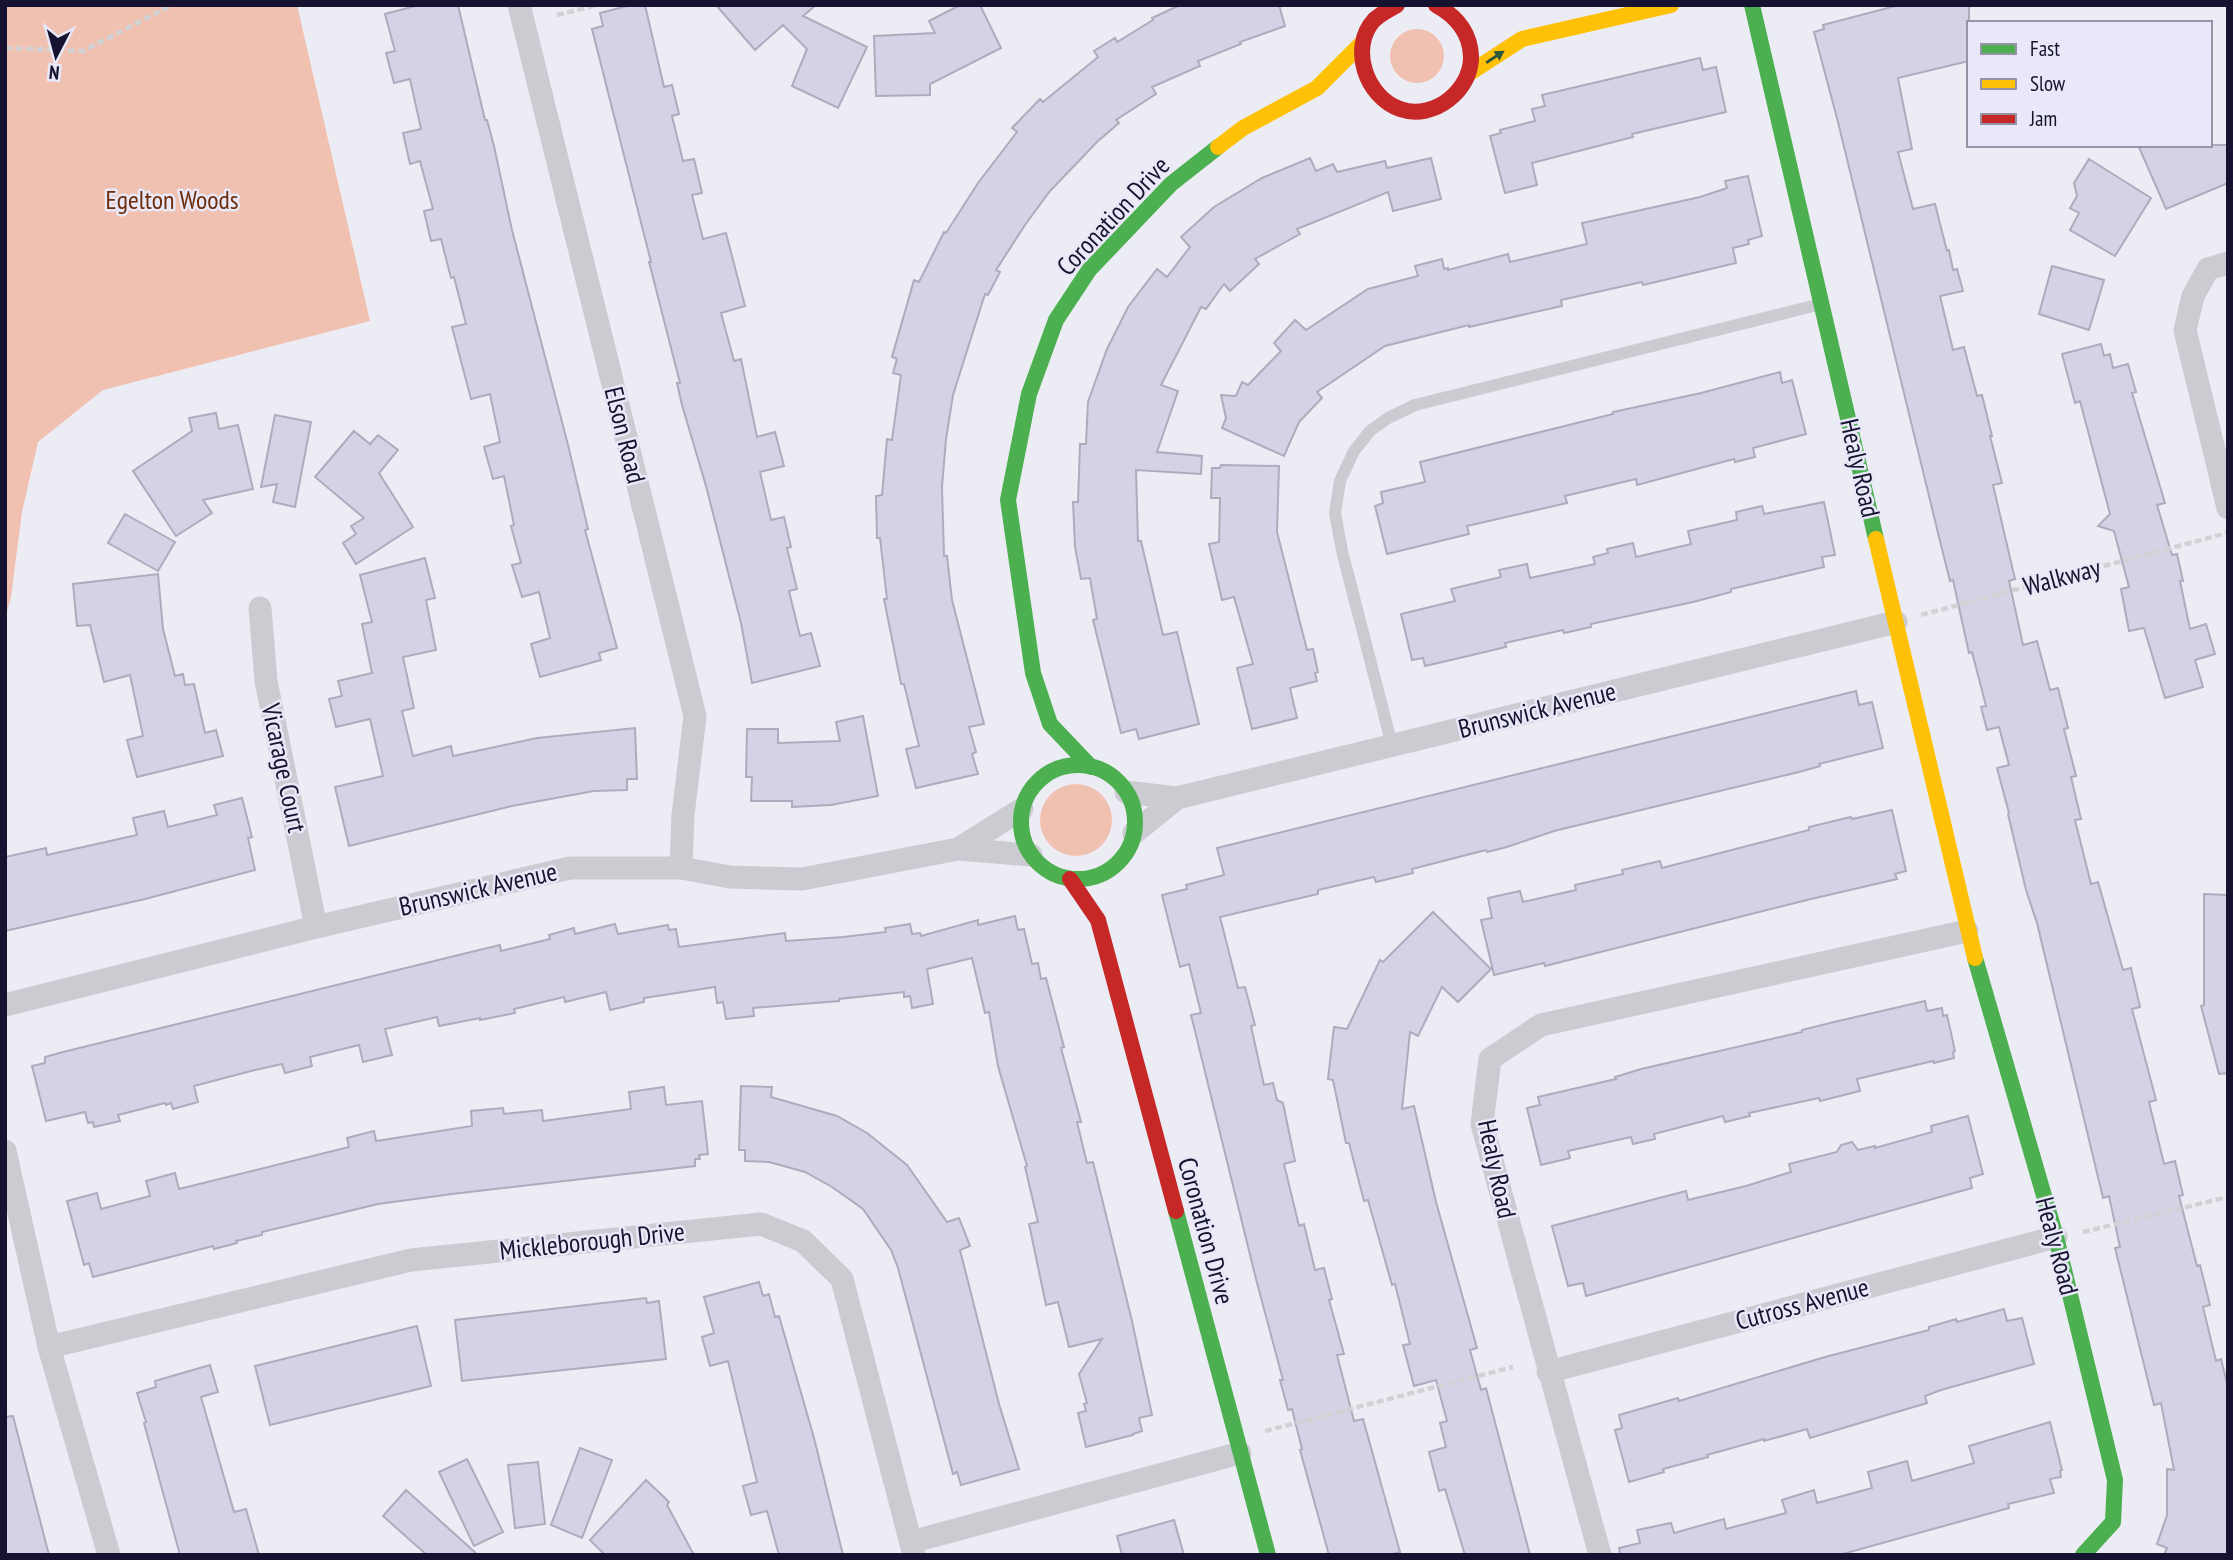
<svg xmlns="http://www.w3.org/2000/svg" width="2233" height="1560" viewBox="0 0 2233 1560" font-family="'PT Sans Narrow',sans-serif">
	<style>
		.green { fill: #f0c1b0 }
		.building { fill: #d3d3e5; stroke: #adacbe; stroke-width: 2 }
		.lines { fill: none; stroke-linecap: round; stroke-linejoin: round }
		.path { stroke: #d2d2d5; stroke-width: 4.5; stroke-dasharray: 7 3.5; stroke-linecap: butt }
		.lane { stroke: #cbcbd2; stroke-width: 12 }
		.street { stroke: #cbcbd2; stroke-width: 23 }
		.fast { stroke: #4caf50; stroke-width: 16 }
		.slow { stroke: #ffc107; stroke-width: 16 }
		.jam { stroke: #c62828; stroke-width: 16 }
		.oneway { fill: #2e593e }
		.labels { text-anchor: middle; stroke-width: 5; stroke-linejoin: round; paint-order: stroke }
		.park-label { font-size: 26px; fill: #6e2c08; stroke: #e8e8f8 }
		.street-label { font-size: 26px; fill: #15132f; stroke: #e8e8f8 }
	</style>
	<rect width="100%" height="100%" fill="#ececf4"/>
	<!-- green -->
	<path class="green" d="M 5,5 L 297,5 L 370,321 L 103,390 L 38,442 L 22,512 L 11,597 L 5,618 Z
		M1390 56a27 27 0 1 1 54 0a27 27 0 1 1-54 0Z
		M1040 820a36 36 0 1 1 72 0a36 36 0 1 1-72 0Z"/>
	<!-- building -->
	<path class="building" d="M 419,5 L 458,5 L 485,120 L 487,120 L 494,146 L 512,230 L 568,445 L 588,529 L 585,530 L 617,648 L 599,653 L 601,660 L 540,677 L 531,644 L 550,638 L 539,592 L 522,597 L 512,565 L 521,563 L 511,526 L 514,525 L 504,476 L 493,479 L 484,447 L 500,442 L 490,394 L 471,399 L 452,327 L 466,324 L 454,277 L 451,278 L 441,239 L 431,241 L 424,211 L 433,209 L 420,161 L 410,164 L 403,133 L 421,129 L 410,79 L 394,83 L 386,53 L 395,51 L 385,14 Z
		M 631,5 L 645,5 L 664,87 L 672,85 L 679,114 L 672,116 L 683,161 L 694,159 L 702,193 L 692,195 L 703,239 L 726,233 L 745,306 L 721,313 L 734,361 L 741,359 L 757,437 L 775,432 L 784,466 L 760,472 L 771,520 L 784,517 L 791,547 L 787,548 L 797,589 L 789,591 L 800,636 L 811,633 L 820,666 L 752,683 L 741,623 L 706,486 L 682,405 L 677,383 L 680,383 L 649,262 L 651,262 L 592,29 L 603,26 L 600,13 Z
		M 716,5 L 816,5 L 803,16 L 867,47 L 838,108 L 792,86 L 807,49 L 783,25 L 755,50 Z
		M 960,5 L 980,5 L 1001,48 L 930,84 L 930,95 L 876,96 L 874,36 L 935,33 L 929,21 Z
		M 1180,5 L 1279,5 L 1285,26 L 1240,42 L 1241,44 L 1198,61 L 1200,66 L 1152,87 L 1156,94 L 1116,120 L 1119,123 L 1097,142 L 1050,191 L 1025,225 L 996,270 L 1000,272 L 988,295 L 985,294 L 953,395 L 946,439 L 942,487 L 944,556 L 947,556 L 952,600 L 984,724 L 969,727 L 976,752 L 972,754 L 978,774 L 916,788 L 906,749 L 919,746 L 904,684 L 901,684 L 884,599 L 887,599 L 880,538 L 877,538 L 876,496 L 882,495 L 887,439 L 892,440 L 901,375 L 893,373 L 897,359 L 892,357 L 914,280 L 919,282 L 944,232 L 946,233 L 978,183 L 1017,132 L 1012,128 L 1040,99 L 1043,102 L 1098,57 L 1094,51 L 1115,38 L 1117,42 L 1153,20 L 1152,18 Z
		M 1899,5 L 1969,5 L 1969,61 L 1898,78 L 1912,149 L 1898,152 L 1913,209 L 1935,204 L 1947,251 L 1949,250 L 1953,270 L 1957,269 L 1963,291 L 1940,296 L 1953,350 L 1964,347 L 1977,396 L 1982,395 L 1992,436 L 1990,436 L 2002,483 L 1993,485 L 2015,579 L 2009,581 L 2023,645 L 2037,641 L 2050,690 L 2058,688 L 2068,728 L 2064,729 L 2076,776 L 2071,777 L 2081,819 L 2075,820 L 2091,884 L 2098,882 L 2123,970 L 2131,968 L 2140,1007 L 2132,1009 L 2156,1100 L 2149,1102 L 2164,1164 L 2175,1161 L 2183,1195 L 2179,1196 L 2197,1266 L 2200,1265 L 2210,1305 L 2203,1307 L 2216,1361 L 2221,1359 L 2228,1387 L 2228,1555 L 2164,1555 L 2167,1548 L 2157,1544 L 2167,1515 L 2167,1469 L 2174,1470 L 2161,1403 L 2154,1405 L 2115,1248 L 2120,1247 L 2109,1196 L 2103,1198 L 2037,923 L 2026,890 L 2008,814 L 2009,813 L 1997,768 L 2009,765 L 1999,727 L 1987,730 L 1981,707 L 1986,706 L 1972,652 L 1969,653 L 1953,580 L 1950,581 L 1938,533 L 1838,122 L 1814,32 L 1824,29 L 1823,25 Z
		M 1700,58 L 1703,70 L 1716,67 L 1726,112 L 1632,134 L 1633,137 L 1532,163 L 1537,185 L 1505,193 L 1490,136 L 1501,133 L 1500,130 L 1535,121 L 1532,109 L 1545,106 L 1542,95 Z
		M 2138,145 L 2228,145 L 2228,183 L 2166,209 Z
		M 1310,158 L 1316,171 L 1333,164 L 1337,172 L 1385,161 L 1387,168 L 1431,158 L 1441,199 L 1393,211 L 1388,192 L 1297,229 L 1300,234 L 1255,259 L 1259,264 L 1230,291 L 1224,284 L 1206,309 L 1201,307 L 1161,385 L 1178,391 L 1157,452 L 1202,456 L 1201,474 L 1136,470 L 1138,541 L 1141,541 L 1163,635 L 1177,632 L 1199,724 L 1139,739 L 1136,729 L 1121,733 L 1093,620 L 1097,619 L 1090,578 L 1081,579 L 1075,547 L 1073,502 L 1078,502 L 1080,444 L 1086,444 L 1088,402 L 1107,349 L 1128,307 L 1157,269 L 1167,277 L 1190,247 L 1181,237 L 1214,207 L 1262,178 Z
		M 2089,159 L 2151,198 L 2115,256 L 2070,230 L 2079,213 L 2070,208 L 2077,196 L 2074,183 Z
		M 1748,176 L 1762,236 L 1748,240 L 1749,244 L 1733,248 L 1736,263 L 1643,285 L 1642,282 L 1561,300 L 1562,306 L 1469,327 L 1469,325 L 1385,346 L 1317,392 L 1322,398 L 1299,422 L 1284,456 L 1222,428 L 1226,418 L 1221,395 L 1236,396 L 1242,382 L 1248,385 L 1281,351 L 1274,343 L 1295,320 L 1306,330 L 1368,289 L 1418,276 L 1415,266 L 1442,259 L 1444,269 L 1448,268 L 1448,270 L 1508,254 L 1510,262 L 1587,244 L 1582,223 L 1700,197 L 1727,188 L 1725,181 Z
		M 2052,266 L 2104,280 L 2089,330 L 2039,314 Z
		M 2101,344 L 2104,356 L 2110,354 L 2113,368 L 2128,364 L 2136,392 L 2132,393 L 2165,503 L 2157,505 L 2172,555 L 2177,554 L 2183,581 L 2180,581 L 2190,629 L 2206,624 L 2215,654 L 2195,660 L 2203,687 L 2165,698 L 2144,628 L 2129,631 L 2121,589 L 2129,587 L 2114,531 L 2098,526 L 2110,514 L 2080,401 L 2075,403 L 2062,354 Z
		M 1780,372 L 1782,383 L 1792,380 L 1806,434 L 1753,448 L 1755,457 L 1735,462 L 1734,459 L 1637,485 L 1636,479 L 1565,496 L 1567,503 L 1467,526 L 1469,534 L 1387,554 L 1375,506 L 1383,503 L 1381,492 L 1425,482 L 1420,462 L 1613,414 L 1613,412 L 1701,393 Z
		M 216,413 L 219,429 L 238,425 L 253,489 L 203,500 L 212,513 L 176,536 L 133,471 L 192,431 L 189,418 Z
		M 275,415 L 311,422 L 295,507 L 273,502 L 277,484 L 261,487 Z
		M 354,431 L 370,444 L 378,435 L 398,450 L 379,473 L 413,527 L 356,564 L 343,543 L 356,534 L 351,526 L 364,518 L 315,477 Z
		M 1221,465 L 1279,466 L 1277,532 L 1307,650 L 1313,649 L 1318,672 L 1315,673 L 1317,681 L 1290,688 L 1297,718 L 1252,729 L 1237,668 L 1253,664 L 1234,597 L 1222,600 L 1209,544 L 1219,542 L 1220,498 L 1211,498 L 1212,468 L 1220,468 Z
		M 1824,502 L 1835,555 L 1822,557 L 1824,567 L 1731,589 L 1731,592 L 1693,602 L 1591,624 L 1591,627 L 1564,633 L 1563,630 L 1505,643 L 1506,647 L 1468,656 L 1425,666 L 1423,658 L 1412,660 L 1401,614 L 1455,601 L 1451,589 L 1501,577 L 1499,570 L 1527,564 L 1530,578 L 1595,564 L 1593,557 L 1608,553 L 1607,549 L 1633,543 L 1636,557 L 1691,544 L 1688,531 L 1737,520 L 1736,512 L 1762,506 L 1764,514 Z
		M 125,514 L 175,542 L 158,571 L 108,543 Z
		M 425,558 L 435,598 L 426,600 L 436,650 L 403,657 L 414,708 L 402,711 L 413,756 L 451,746 L 453,756 L 537,738 L 635,728 L 637,779 L 627,779 L 627,790 L 594,791 L 512,806 L 349,846 L 335,787 L 383,776 L 370,719 L 336,727 L 329,699 L 342,696 L 338,681 L 372,673 L 362,624 L 372,622 L 360,575 Z
		M 158,574 L 163,629 L 175,676 L 183,674 L 185,685 L 194,684 L 205,733 L 216,730 L 223,756 L 137,777 L 127,740 L 143,736 L 130,675 L 104,682 L 90,625 L 77,626 L 73,584 Z
		M 1856,691 L 1859,705 L 1872,702 L 1883,748 L 1819,764 L 1820,766 L 1799,772 L 1554,831 L 1507,847 L 1487,852 L 1486,850 L 1412,869 L 1413,873 L 1376,882 L 1374,877 L 1318,890 L 1318,894 L 1220,917 L 1238,988 L 1245,987 L 1255,1025 L 1251,1026 L 1264,1085 L 1273,1083 L 1277,1100 L 1283,1103 L 1295,1161 L 1284,1164 L 1299,1226 L 1304,1224 L 1315,1270 L 1324,1268 L 1332,1299 L 1329,1300 L 1344,1354 L 1337,1355 L 1354,1421 L 1363,1419 L 1400,1552 L 1389,1555 L 1329,1555 L 1300,1450 L 1302,1449 L 1292,1409 L 1288,1410 L 1280,1380 L 1283,1380 L 1256,1279 L 1191,1015 L 1201,1013 L 1189,964 L 1180,967 L 1162,895 L 1187,889 L 1186,885 L 1224,875 L 1217,848 Z
		M 863,716 L 878,796 L 831,805 L 792,807 L 792,801 L 751,801 L 752,777 L 746,777 L 747,729 L 778,729 L 778,743 L 840,741 L 836,722 Z
		M 242,798 L 252,837 L 248,838 L 255,870 L 145,899 L 5,931 L 5,857 L 46,848 L 47,855 L 137,835 L 133,818 L 164,811 L 168,827 L 217,815 L 214,805 Z
		M 1892,810 L 1906,871 L 1895,874 L 1897,879 L 1807,900 L 1545,966 L 1544,963 L 1494,975 L 1481,920 L 1492,918 L 1488,898 L 1520,891 L 1523,902 L 1576,890 L 1575,885 L 1623,874 L 1622,870 L 1660,861 L 1662,868 L 1809,830 L 1809,827 L 1851,817 L 1852,819 Z
		M 2204,894 L 2228,895 L 2228,1073 L 2219,1074 L 2201,1006 L 2204,1005 Z
		M 1433,912 L 1491,969 L 1458,1002 L 1442,987 L 1418,1036 L 1410,1032 L 1402,1109 L 1414,1106 L 1436,1202 L 1477,1348 L 1470,1350 L 1481,1390 L 1486,1388 L 1530,1555 L 1465,1555 L 1445,1489 L 1439,1491 L 1429,1452 L 1446,1447 L 1440,1423 L 1447,1421 L 1436,1380 L 1414,1386 L 1403,1345 L 1410,1344 L 1395,1284 L 1392,1285 L 1368,1200 L 1364,1201 L 1349,1143 L 1346,1143 L 1333,1080 L 1328,1079 L 1334,1027 L 1347,1029 L 1380,960 L 1383,962 Z
		M 1015,916 L 1018,930 L 1024,929 L 1032,964 L 1038,963 L 1041,979 L 1046,978 L 1064,1047 L 1061,1048 L 1081,1122 L 1077,1122 L 1087,1163 L 1093,1162 L 1132,1321 L 1152,1415 L 1139,1418 L 1142,1431 L 1133,1434 L 1133,1435 L 1086,1447 L 1078,1413 L 1086,1411 L 1084,1404 L 1087,1403 L 1079,1374 L 1102,1339 L 1069,1347 L 1058,1302 L 1046,1305 L 1029,1224 L 1038,1222 L 1025,1167 L 1027,1166 L 998,1066 L 989,1012 L 985,1013 L 972,958 L 927,969 L 933,1004 L 912,1008 L 910,996 L 904,997 L 904,992 L 839,999 L 839,1001 L 753,1008 L 754,1016 L 726,1019 L 723,1002 L 717,1003 L 715,987 L 644,998 L 644,1002 L 610,1010 L 606,992 L 565,1002 L 564,997 L 514,1009 L 515,1013 L 480,1020 L 480,1018 L 439,1026 L 437,1017 L 385,1029 L 392,1055 L 363,1062 L 359,1045 L 310,1057 L 312,1066 L 285,1073 L 282,1064 L 251,1071 L 194,1086 L 198,1102 L 173,1109 L 171,1103 L 166,1105 L 165,1103 L 118,1115 L 120,1121 L 94,1127 L 93,1122 L 88,1123 L 85,1112 L 46,1121 L 32,1066 L 45,1063 L 45,1057 L 63,1052 L 475,951 L 500,945 L 501,951 L 550,939 L 549,935 L 574,928 L 575,934 L 615,924 L 618,934 L 668,925 L 669,930 L 676,929 L 679,947 L 785,933 L 786,941 L 843,937 L 886,932 L 885,928 L 910,924 L 912,934 L 920,933 L 921,936 L 978,920 L 978,925 Z
		M 1925,1001 L 1927,1011 L 1942,1008 L 1943,1016 L 1947,1015 L 1955,1051 L 1953,1052 L 1954,1058 L 1934,1063 L 1933,1061 L 1857,1079 L 1860,1091 L 1820,1101 L 1819,1098 L 1749,1113 L 1750,1116 L 1725,1122 L 1723,1116 L 1654,1134 L 1655,1139 L 1633,1144 L 1631,1137 L 1568,1151 L 1570,1158 L 1541,1165 L 1527,1108 L 1540,1105 L 1538,1097 L 1616,1079 L 1615,1077 L 1641,1069 L 1802,1032 L 1802,1030 L 1834,1022 Z
		M 741,1086 L 772,1087 L 771,1097 L 837,1116 L 867,1133 L 907,1165 L 947,1222 L 959,1218 L 970,1246 L 960,1250 L 999,1404 L 1019,1469 L 961,1485 L 957,1472 L 953,1474 L 898,1268 L 891,1250 L 863,1209 L 832,1187 L 805,1172 L 769,1162 L 745,1161 L 745,1150 L 739,1150 Z
		M 664,1087 L 666,1105 L 702,1101 L 708,1154 L 699,1155 L 700,1159 L 695,1159 L 695,1166 L 452,1194 L 378,1204 L 262,1232 L 262,1235 L 236,1241 L 237,1243 L 214,1249 L 213,1246 L 93,1277 L 89,1263 L 84,1265 L 67,1201 L 97,1193 L 101,1209 L 150,1196 L 146,1181 L 175,1173 L 179,1189 L 349,1147 L 347,1138 L 374,1131 L 376,1141 L 472,1126 L 471,1111 L 503,1108 L 504,1114 L 542,1110 L 543,1121 L 631,1109 L 629,1092 Z
		M 1968,1116 L 1983,1174 L 1970,1178 L 1972,1188 L 1586,1296 L 1583,1283 L 1568,1286 L 1552,1226 L 1686,1191 L 1688,1200 L 1746,1186 L 1791,1172 L 1789,1164 L 1837,1152 L 1841,1145 L 1852,1142 L 1858,1150 L 1875,1146 L 1875,1148 L 1932,1132 L 1931,1126 Z
		M 759,1282 L 763,1296 L 769,1294 L 775,1317 L 779,1316 L 814,1438 L 843,1555 L 779,1555 L 767,1511 L 751,1515 L 743,1486 L 757,1482 L 728,1361 L 710,1366 L 702,1337 L 714,1333 L 704,1297 Z
		M 646,1298 L 647,1303 L 659,1301 L 666,1359 L 462,1381 L 455,1320 Z
		M 2004,1309 L 2007,1321 L 2022,1318 L 2034,1364 L 1941,1390 L 1925,1396 L 1927,1403 L 1880,1417 L 1810,1438 L 1807,1429 L 1764,1441 L 1764,1439 L 1707,1455 L 1708,1457 L 1663,1469 L 1664,1472 L 1629,1482 L 1615,1430 L 1622,1428 L 1619,1415 L 1678,1398 L 1679,1401 L 1825,1357 L 1929,1330 L 1929,1327 L 1956,1319 L 1957,1322 Z
		M 417,1326 L 431,1386 L 270,1425 L 255,1366 Z
		M 210,1365 L 218,1392 L 201,1397 L 234,1512 L 246,1509 L 259,1555 L 180,1555 L 144,1423 L 146,1422 L 137,1393 L 156,1387 L 155,1381 Z
		M 13,1416 L 49,1555 L 5,1555 L 5,1417 Z
		M 2050,1422 L 2062,1470 L 2060,1471 L 2061,1477 L 2050,1479 L 2054,1493 L 2008,1504 L 2009,1508 L 1839,1555 L 1620,1555 L 1619,1548 L 1640,1543 L 1637,1530 L 1671,1523 L 1674,1533 L 1724,1519 L 1726,1529 L 1786,1513 L 1782,1500 L 1814,1490 L 1817,1503 L 1872,1488 L 1868,1472 L 1907,1461 L 1912,1481 L 1974,1463 L 1969,1446 Z
		M 580,1448 L 612,1460 L 582,1538 L 551,1525 Z
		M 467,1459 L 503,1532 L 474,1546 L 439,1472 Z
		M 538,1462 L 545,1524 L 515,1528 L 508,1465 Z
		M 646,1480 L 669,1502 L 667,1505 L 694,1555 L 605,1555 L 590,1540 Z
		M 406,1490 L 478,1555 L 427,1555 L 411,1541 L 383,1516 Z
		M 1174,1520 L 1184,1555 L 1122,1555 L 1117,1536 Z"/>
	<g class="lines">
		<!-- path -->
		<path class="path" d="M 557,15 L 597,5
			M 5,48 L 83,51 L 172,5
			M 1921,615 L 2227,533
			M 2083,1232 L 2228,1197
			M 1265,1431 L 1513,1367"/>
		<!-- lane -->
		<path class="lane" d="M 1392,745 L 1342,551 L 1335,513 L 1340,481 L 1354,451 L 1370,431 L 1388,418 L 1415,405 L 1821,304"/>
		<!-- street -->
		<path class="street" d="M 519,5 L 695,716 L 683,815 L 681,868
			M 2228,263 L 2208,269 L 2193,296 L 2185,330 L 2228,508
			M 260,608 L 266,681 L 316,927
			M 1126,792 L 1177,798 L 1896,622
			M 1134,833 L 1177,798
			M 958,849 L 1022,809
			M 5,1005 L 316,927 L 570,868 L 681,868 L 730,877 L 802,879 L 958,849 L 1031,855
			M 5,1151 L 49,1347 L 411,1260 L 761,1224 L 803,1241 L 842,1279 L 914,1555
			M 49,1347 L 109,1555
			M 1548,1372 L 2056,1237
			M 911,1542 L 1240,1453
			M 1600,1555 L 1482,1124 L 1490,1059 L 1541,1025 L 1967,931"/>
		<!-- fast -->
		<path class="fast" d="M 1752,5 L 1876,539
			M1021 822a57 57 0 1 1 114 0a57 57 0 1 1-114 0Z
			M 1091,767 L 1050,724 L 1033,673 L 1008,500 L 1029,394 L 1056,320 L 1089,270 L 1171,184 L 1218,147
			M 1975,958 L 2056,1237 L 2115,1480 L 2113,1522 L 2083,1555
			M 1176,1211 L 1268,1555"/>
		<!-- slow -->
		<path class="slow" d="M 1468,74 L 1522,39 L 1671,5
			M 1218,147 L 1243,128 L 1317,88 L 1362,43
			M 1876,539 L 1975,958"/>
		<!-- jam -->
		<path class="jam" d="M 1397,5 C 1390,9 1380,14 1374,20 C 1349,48 1366,97 1400,109 C 1434,121 1472,90 1471,56 C 1470,32 1456,16 1436,5
			M 1070,879 L 1098,920 L 1176,1211"/>
	</g>
	<!-- one-way arrows -->
	<defs><path id="oneway-solid" d="M-6-.8H1V-3.2L6.5 0L1 3.2V.8H-6Z" transform="scale(1.75)"/></defs>
	<use class="oneway" href="#oneway-solid" transform="translate(1495 57) rotate(-33)"/>
	<g class="labels">
		<!-- park labels -->
		<g class="park-label">
			<text x="172" y="209">Egelton Woods</text>
		</g>
		<!-- street labels -->
		<g class="street-label">
			<text transform="translate(1113 216) rotate(-47)" y="9">Coronation Drive</text>
			<text transform="translate(625 435) rotate(76)" y="9">Elson Road</text>
			<text transform="translate(1860 468) rotate(77)" y="9">Healy Road</text>
			<text transform="translate(2062 577) rotate(-15)" y="9">Walkway</text>
			<text transform="translate(1537 710) rotate(-14)" y="9">Brunswick Avenue</text>
			<text transform="translate(284 768) rotate(78)" y="9">Vicarage Court</text>
			<text transform="translate(478 889) rotate(-13)" y="9">Brunswick Avenue</text>
			<text transform="translate(1497 1169) rotate(78)" y="9">Healy Road</text>
			<text transform="translate(1206 1231) rotate(75)" y="9">Coronation Drive</text>
			<text transform="translate(592 1241) rotate(-6)" y="9">Mickleborough Drive</text>
			<text transform="translate(2057 1246) rotate(75)" y="9">Healy Road</text>
			<text transform="translate(1802 1304) rotate(-15)" y="9">Cutross Avenue</text>
		</g>
	</g>
	<!-- border -->
	<rect width="2233" height="1560" fill="none" stroke="#15132f" stroke-width="14"/>
	<!-- legend -->
	<rect x="1967" y="21" width="245" height="126" fill="#e8e8f8" stroke="#9493a8" stroke-width="2"/>
	<rect x="1981" y="44" width="35" height="10" fill="#4caf50" stroke="#9493a8" stroke-width="2"/>
	<text x="2030" y="56" font-size="21" fill="#15132f">Fast</text>
	<rect x="1981" y="79" width="35" height="10" fill="#ffc107" stroke="#9493a8" stroke-width="2"/>
	<text x="2030" y="91" font-size="21" fill="#15132f">Slow</text>
	<rect x="1981" y="114" width="35" height="10" fill="#c62828" stroke="#9493a8" stroke-width="2"/>
	<text x="2030" y="126" font-size="21" fill="#15132f">Jam</text>
	<!-- north arrow -->
	<g transform="translate(56 56) rotate(186)" stroke="#e8e8f8" stroke-width="5" paint-order="stroke">
	<path d="M0-5L12 26L0 18L-12 26Z" fill="#15132f"/>
	<text y="-10" font-size="19" font-weight="bold" text-anchor="middle" fill="#15132f">N</text>
	</g>
</svg>
